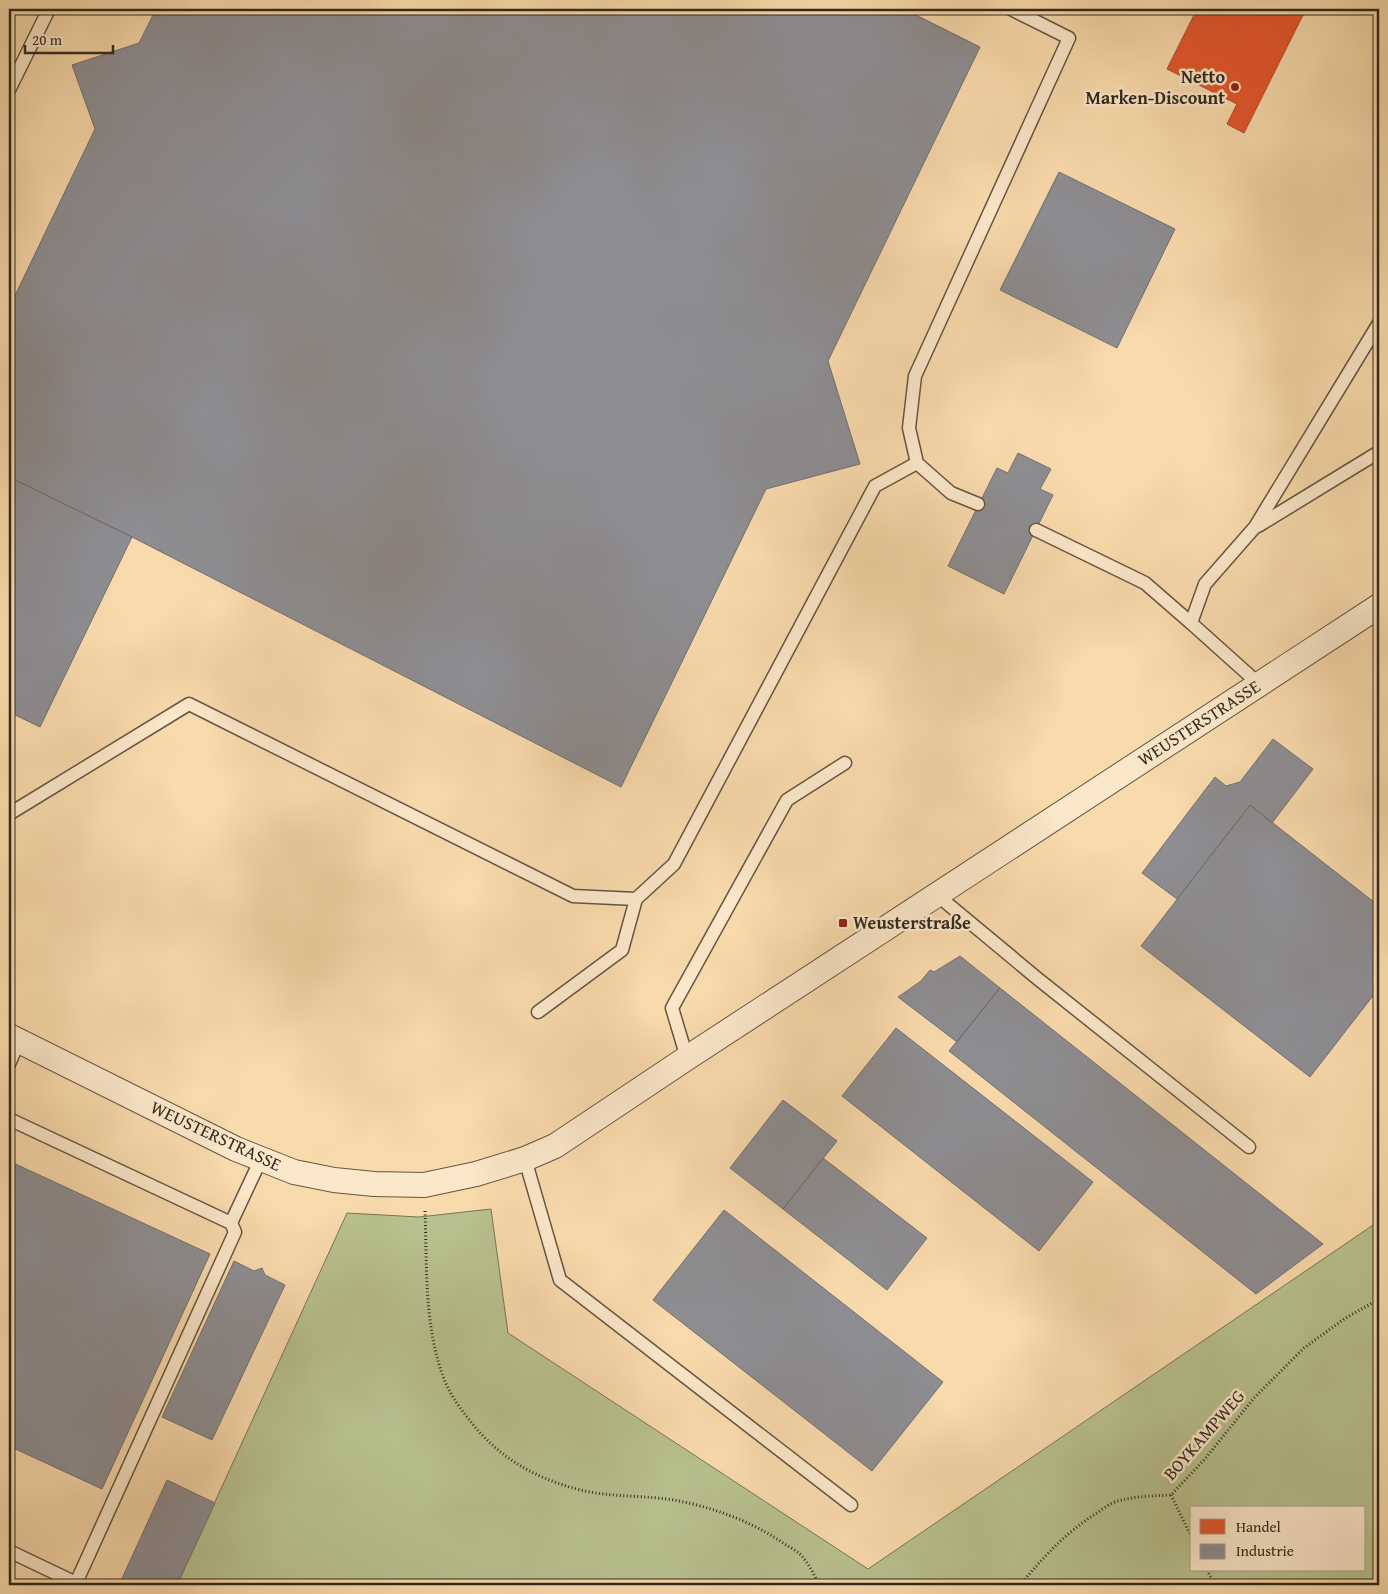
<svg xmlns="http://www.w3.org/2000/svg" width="1388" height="1594" viewBox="0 0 1388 1594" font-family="'Gentium Book Plus',serif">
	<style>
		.park { fill: #b8c18d; stroke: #767656; fill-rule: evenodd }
		.shops { fill: #e4572e; stroke: #af4a29 }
		.industry { fill: #8d8d92; stroke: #726f6f }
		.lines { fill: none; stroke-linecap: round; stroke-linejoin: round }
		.service-casing { stroke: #645642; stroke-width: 15 }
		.minor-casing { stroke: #645642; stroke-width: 26 }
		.path { stroke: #332a1e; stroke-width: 3; stroke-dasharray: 1 2.5; stroke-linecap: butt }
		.service { stroke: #fbe7c9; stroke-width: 12 }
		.minor { stroke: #fbe7c9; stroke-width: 24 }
		.poi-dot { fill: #8f2418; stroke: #fbe7c9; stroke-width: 2 }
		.labels { text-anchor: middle; stroke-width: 5; stroke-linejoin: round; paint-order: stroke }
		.poi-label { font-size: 18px; font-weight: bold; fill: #332a1e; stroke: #fbe7c9; text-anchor: end }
		.street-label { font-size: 18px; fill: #332a1e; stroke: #fbe7c9 }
	</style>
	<rect width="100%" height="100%" fill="#f9daac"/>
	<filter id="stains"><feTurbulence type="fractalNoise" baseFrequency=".004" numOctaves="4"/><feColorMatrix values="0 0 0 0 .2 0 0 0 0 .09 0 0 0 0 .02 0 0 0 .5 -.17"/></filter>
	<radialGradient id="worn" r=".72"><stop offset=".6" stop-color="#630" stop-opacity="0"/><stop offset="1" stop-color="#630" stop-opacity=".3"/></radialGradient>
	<!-- park -->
	<path class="park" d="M 491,1209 L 508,1333 L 868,1569 L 1379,1221 L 1379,1585 L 177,1585 L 347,1213 L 419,1217 ZM 1192,1508 L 1364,1508 L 1364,1570 L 1192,1570 Z"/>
	<!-- shops -->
	<path class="shops" d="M 1197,9 L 1306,9 L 1244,133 L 1227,124 L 1237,104 L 1167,69 Z"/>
	<!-- industry -->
	<path class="industry" d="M 156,9 L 904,9 L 980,47 L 828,361 L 860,464 L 766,489 L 621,787 L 132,537 L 9,477 L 9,308 L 95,129 L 72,65 L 139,43 Z
		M 1059,172 L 1175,229 L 1117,348 L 1000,290 Z
		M 1018,453 L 1051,469 L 1040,489 L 1053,495 L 1004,594 L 948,566 L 997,468 L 1008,473 Z
		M 9,477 L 132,537 L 40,727 L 9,712 Z
		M 1273,739 L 1313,769 L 1272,823 L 1250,805 L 1177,899 L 1142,873 L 1215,777 L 1226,786 L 1240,782 Z
		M 1250,805 L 1379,906 L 1379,988 L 1310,1077 L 1141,946 Z
		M 960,956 L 1000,988 L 957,1042 L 898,997 L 921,981 L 930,970 L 934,972 Z
		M 1000,988 L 1323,1244 L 1256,1294 L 949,1051 Z
		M 896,1028 L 1093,1182 L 1039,1251 L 842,1096 Z
		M 783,1100 L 837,1141 L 783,1209 L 730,1168 Z
		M 823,1158 L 927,1238 L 887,1290 L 783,1209 Z
		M 9,1161 L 210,1254 L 102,1489 L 9,1446 Z
		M 724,1210 L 943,1382 L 872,1471 L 653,1300 Z
		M 234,1261 L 254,1271 L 262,1268 L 265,1275 L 285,1285 L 212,1440 L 162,1417 Z
		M 167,1480 L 215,1503 L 177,1585 L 119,1585 Z"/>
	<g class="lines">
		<!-- service casing -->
		<g class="service-casing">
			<path id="service" d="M 9,90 L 49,9
				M 978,504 L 951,493 L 917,463 L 909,428 L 915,376 L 1069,38 L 1011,9
				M 1258,526 L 1379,452
				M 1036,530 L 1145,583 L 1191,623
				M 1259,684 L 1191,623 L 1205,584 L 1255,527 L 1379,323
				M 9,814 L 189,704 L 573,896 L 636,899 L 674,864 L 875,486 L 917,463
				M 937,895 L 1038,979 L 1249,1147
				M 538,1012 L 622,950 L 636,899
				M 687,1058 L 672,1008 L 787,800 L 845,763
				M 9,1064 L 19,1041
				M 9,1119 L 231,1223 L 261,1159
				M 525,1159 L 560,1280 L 851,1505
				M 9,1551 L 76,1583 L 235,1232 L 231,1223"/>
		</g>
		<!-- minor casing -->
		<g class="minor-casing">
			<path id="minor" d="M 9,1036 L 236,1149 L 294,1172 L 334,1180 L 374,1184 L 424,1185 L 476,1174 L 525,1159 L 555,1146 L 687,1058 L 1379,606"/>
		</g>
		<!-- path -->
		<path class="path" d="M 425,1211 C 427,1267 424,1326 444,1379 C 451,1397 463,1412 475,1427 C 501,1458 534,1477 573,1488 C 603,1497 635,1495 667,1499 C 708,1505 752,1521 786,1545 C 790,1547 795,1550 799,1553 C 808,1562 814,1574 819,1585
			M 1171,1495 L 1192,1538
			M 1207,1570 L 1215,1585
			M 1020,1585 C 1044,1557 1063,1535 1095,1514 C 1102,1510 1110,1503 1118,1501 C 1135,1496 1153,1496 1171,1495 L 1204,1460 L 1254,1398 L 1304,1348 L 1344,1319 L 1379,1299"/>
		<!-- service -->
		<use href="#service" class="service"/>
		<!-- minor -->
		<use href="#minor" class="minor"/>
	</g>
	<!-- markers -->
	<g class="poi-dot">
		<circle cx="1235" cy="87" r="5"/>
		<rect x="838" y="918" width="10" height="10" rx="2.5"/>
	</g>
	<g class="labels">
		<!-- poi labels -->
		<g class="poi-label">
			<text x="1225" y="83">Netto<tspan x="1225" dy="21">Marken-Discount</tspan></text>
			<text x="853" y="929" text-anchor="start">Weusterstraße</text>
		</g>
		<!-- street labels -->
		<g class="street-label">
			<text transform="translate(1199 723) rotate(-33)" y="6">WEUSTERSTRASSE</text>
			<text transform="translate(216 1136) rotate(25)" y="6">WEUSTERSTRASSE</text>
			<text transform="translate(1204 1435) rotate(-49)" y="6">BOYKAMPWEG</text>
		</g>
	</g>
	<!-- margin -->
	<rect width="1388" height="1594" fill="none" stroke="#f9daac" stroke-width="30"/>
	<rect x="10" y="10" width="1368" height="1574" fill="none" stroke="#332a1e" stroke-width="2.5"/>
	<rect x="15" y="15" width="1358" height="1564" fill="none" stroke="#332a1e"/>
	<!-- legend -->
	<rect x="1190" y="1506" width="175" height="65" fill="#fbe7c9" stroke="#ab9b85"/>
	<rect x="1200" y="1519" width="25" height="15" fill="#e4572e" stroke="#ab9b85"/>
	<text x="1236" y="1532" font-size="15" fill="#332a1e">Handel</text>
	<rect x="1200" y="1544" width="25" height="15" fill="#8d8d92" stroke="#ab9b85"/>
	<text x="1236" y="1556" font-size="15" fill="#332a1e">Industrie</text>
	<!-- scale -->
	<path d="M25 45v8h88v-8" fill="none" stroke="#332a1e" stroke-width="2.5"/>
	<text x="32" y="45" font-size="15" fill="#332a1e" stroke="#fbe7c9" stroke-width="4" paint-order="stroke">20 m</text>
	<rect width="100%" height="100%" filter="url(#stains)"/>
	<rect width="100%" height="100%" fill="url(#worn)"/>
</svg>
